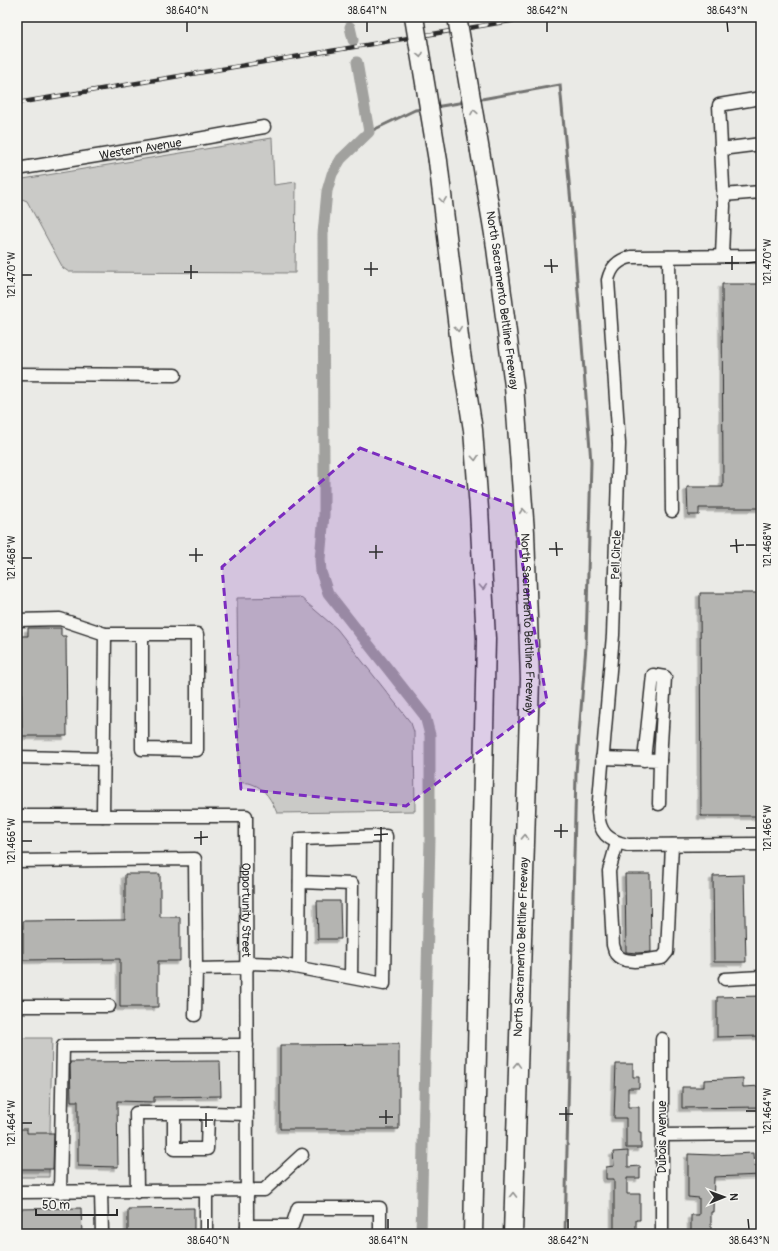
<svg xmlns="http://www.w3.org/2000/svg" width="778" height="1251" viewBox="0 0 778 1251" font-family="Pangolin,sans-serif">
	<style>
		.green { fill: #cacac7; stroke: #7a7a79 }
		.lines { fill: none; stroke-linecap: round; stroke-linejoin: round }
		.stream { stroke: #727270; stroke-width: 3 }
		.canal { stroke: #a1a19e; stroke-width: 11 }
		.building { fill: #b4b4b1; stroke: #2b2b2b; filter: url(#shadow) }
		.minor-casing { stroke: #2b2b2b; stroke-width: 15 }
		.highway-casing { stroke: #2b2b2b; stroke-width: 21 }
		.minor { stroke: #f6f6f2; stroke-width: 12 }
		.highway { stroke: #f6f6f2; stroke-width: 18 }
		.rail-casing { stroke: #2b2b2b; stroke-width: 4.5 }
		.rail { stroke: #f6f6f2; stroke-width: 3; stroke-dasharray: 9; stroke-linecap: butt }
		.highway-bridge-casing { stroke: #2b2b2b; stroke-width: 21; stroke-linecap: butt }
		.highway-bridge { stroke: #f6f6f2; stroke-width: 18 }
		.oneway { stroke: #90908e }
		.marked { fill: #7b2cbf; fill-opacity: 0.2; stroke: #7b2cbf; stroke-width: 3; stroke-dasharray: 8 5; stroke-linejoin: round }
		.ticks { fill: none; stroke: #2b2b2b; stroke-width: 1.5 }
		.labels { text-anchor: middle; stroke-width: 3; stroke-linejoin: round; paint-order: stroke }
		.street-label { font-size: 12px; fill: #2b2b2b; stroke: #f6f6f2 }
		.neatline { fill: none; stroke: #2b2b2b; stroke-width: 1.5 }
		.ticks-label { font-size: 10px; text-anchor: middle; fill: #2b2b2b }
	</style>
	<defs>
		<filter id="shadow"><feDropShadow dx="-3.5" dy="3.5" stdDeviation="0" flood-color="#0004"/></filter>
	</defs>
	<rect width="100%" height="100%" fill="#eaeae6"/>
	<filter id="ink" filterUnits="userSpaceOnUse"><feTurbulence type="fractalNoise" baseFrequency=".025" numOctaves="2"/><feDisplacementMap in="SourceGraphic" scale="8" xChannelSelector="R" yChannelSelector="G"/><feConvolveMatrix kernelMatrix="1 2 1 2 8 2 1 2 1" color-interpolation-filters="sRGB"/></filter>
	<g filter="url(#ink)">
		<!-- green -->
		<path class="green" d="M 272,138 L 274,185 L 296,182 L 295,273 L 69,272 L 63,268 L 27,201 L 17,197 L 17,180 Z
			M 300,597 L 337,629 L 411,723 L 414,732 L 415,811 L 277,813 C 272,801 265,788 252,784 C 248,782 243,783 239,783 L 237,598 Z
			M 17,1038 L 52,1038 L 49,1177 L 17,1177 Z"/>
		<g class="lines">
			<!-- stream -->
			<path class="stream" d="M 476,100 L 560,85 L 572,214 L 591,462 L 586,646 L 576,773 L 565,1234
				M 435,107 L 465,102
				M 369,132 L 415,110 L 423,109"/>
			<!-- canal -->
			<path class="canal" d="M 350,27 L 353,40
				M 357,62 L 369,132 L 341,159 L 332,174 L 327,191 L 323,234 L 324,472 L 324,515 L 320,559 L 321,572 L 328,593 L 425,716 L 430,735 L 430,839 L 421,1234"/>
		</g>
		<!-- building -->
		<path class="building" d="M 722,284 L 761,284 L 761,508 L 699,508 L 699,515 L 688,515 L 687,487 L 723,487 Z
			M 700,593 L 761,593 L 761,816 L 701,816 Z
			M 28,628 L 61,628 L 61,636 L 66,636 L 67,736 L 22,736 L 21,636 L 28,636 Z
			M 125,874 L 160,874 L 160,917 L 180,917 L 180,961 L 158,961 L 158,1007 L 120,1007 L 120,959 L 23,960 L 23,921 L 125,920 Z
			M 625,874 L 650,874 L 651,952 L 637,953 L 626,952 Z
			M 744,875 L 746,962 L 714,962 L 713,876 Z
			M 317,901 L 340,901 L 341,939 L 318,939 Z
			M 761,996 L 761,1036 L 717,1037 L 717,997 Z
			M 399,1044 L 399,1129 L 280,1129 L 280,1045 Z
			M 220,1061 L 221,1096 L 154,1097 L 154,1102 L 117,1101 L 118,1167 L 78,1166 L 78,1101 L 71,1101 L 70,1062 Z
			M 616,1064 L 633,1064 L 633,1077 L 639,1077 L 639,1088 L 628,1088 L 628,1107 L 639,1107 L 639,1132 L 641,1132 L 641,1148 L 626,1148 L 626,1118 L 614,1118 Z
			M 743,1078 L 743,1087 L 761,1086 L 761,1107 L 682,1108 L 682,1087 L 704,1087 L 704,1080 Z
			M 18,1129 L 27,1129 L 27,1133 L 54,1133 L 53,1169 L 17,1169 Z
			M 628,1151 L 628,1167 L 640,1166 L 640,1178 L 627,1178 L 627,1194 L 640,1194 L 640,1220 L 636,1220 L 636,1234 L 614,1234 L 614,1179 L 606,1179 L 606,1167 L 614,1166 L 613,1152 Z
			M 753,1153 L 754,1166 L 761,1166 L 761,1175 L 714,1177 L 713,1212 L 711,1212 L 711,1234 L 691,1234 L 691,1215 L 699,1215 L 699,1198 L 688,1197 L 688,1154 L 714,1155 Z
			M 81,1208 L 82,1234 L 17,1234 L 17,1209 Z
			M 194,1208 L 194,1234 L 138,1234 L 138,1233 L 128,1233 L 128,1209 Z"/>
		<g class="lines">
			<!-- minor casing -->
			<g class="minor-casing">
				<g id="minor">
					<path d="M 721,149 L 761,144"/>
					<path id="s1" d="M 17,169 L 176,143 L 264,127"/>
					<path d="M 723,195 L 761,192"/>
					<path d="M 722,256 L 724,206 L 719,105 L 761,98"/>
					<path d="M 761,256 L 631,257 C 618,260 611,267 608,280 L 619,444 L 613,635 L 598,812 C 599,833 608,841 628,845 L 761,844"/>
					<path d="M 669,257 L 672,511"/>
					<path d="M 17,374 L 175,375"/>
					<path d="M 17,620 L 60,619 L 105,634"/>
					<path d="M 17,757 L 104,759"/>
					<path d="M 602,758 L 660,760 L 659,804"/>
					<path d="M 644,760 L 653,675 L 665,677 L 660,760"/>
					<path id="s2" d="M 17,816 L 246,816 L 247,1234"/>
					<path d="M 103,816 L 105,634 L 197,634 L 197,750 L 142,749 L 142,634"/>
					<path d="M 617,843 L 609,871 L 613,945 C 614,948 615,952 616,954 C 625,966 649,959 662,958 L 667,952 L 672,845"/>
					<path d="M 17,861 L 195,859 L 196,969"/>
					<path d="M 300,882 L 352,884 L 351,977"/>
					<path d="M 247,963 L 279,964 L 384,984 L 386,836 L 300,839 L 299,967"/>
					<path d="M 725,979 L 761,977"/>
					<path d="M 17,1006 L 109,1006"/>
					<path d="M 195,1015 L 196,969 L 247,968"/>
					<path d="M 662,1039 L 662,1234"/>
					<path d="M 208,1113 L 247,1114"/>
					<path d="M 662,1135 L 761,1134"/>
					<path d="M 206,1191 L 206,1234"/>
					<path d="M 17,1192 L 264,1190 L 302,1155"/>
					<path d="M 60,1192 L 63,1046 L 247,1045"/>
					<path d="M 101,1192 L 102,1234"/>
					<path d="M 137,1192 L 136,1113 L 174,1113 L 174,1149 L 207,1149 L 208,1113 L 174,1113"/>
					<path d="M 247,1226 L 292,1226 L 298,1208 L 380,1208 L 380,1234"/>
				</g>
			</g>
			<!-- highway casing -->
			<g class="highway-casing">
				<g id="highway">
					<path id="s3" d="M 480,151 L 495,240 L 514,386 L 525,532 L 530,679 L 513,1234"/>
					<path d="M 438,161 L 461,353 L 473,430 L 479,509 L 486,639 L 473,1234"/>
				</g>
			</g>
			<!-- minor -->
			<use href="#minor" class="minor"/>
			<!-- highway -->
			<use href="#highway" class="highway"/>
			<!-- rail casing -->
			<g class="rail-casing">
				<path id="rail" d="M 17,103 L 534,17"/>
			</g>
			<!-- rail -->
			<use href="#rail" class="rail"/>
			<!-- highway-bridge casing -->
			<g class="highway-bridge-casing">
				<path id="highway-bridge" d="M 414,17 L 438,161
					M 457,17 L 480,151"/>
			</g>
			<!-- highway-bridge -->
			<use href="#highway-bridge" class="highway-bridge"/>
		</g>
		<!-- one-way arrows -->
		<defs><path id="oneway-chevron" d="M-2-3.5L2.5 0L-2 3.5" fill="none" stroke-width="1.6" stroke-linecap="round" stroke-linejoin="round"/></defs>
		<g class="oneway">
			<use href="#oneway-chevron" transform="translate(420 55) rotate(80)"/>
			<use href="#oneway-chevron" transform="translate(474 112) rotate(-100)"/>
			<use href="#oneway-chevron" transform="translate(443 200) rotate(83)"/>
			<use href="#oneway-chevron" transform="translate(458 329) rotate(84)"/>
			<use href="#oneway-chevron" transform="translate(475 458) rotate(85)"/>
			<use href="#oneway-chevron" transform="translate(523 511) rotate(-95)"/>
			<use href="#oneway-chevron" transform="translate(483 587) rotate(87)"/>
			<use href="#oneway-chevron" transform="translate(525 837) rotate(-88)"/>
			<use href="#oneway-chevron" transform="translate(517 1065) rotate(-88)"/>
			<use href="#oneway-chevron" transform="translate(513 1195) rotate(-89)"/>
		</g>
	</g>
	<!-- marked area -->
	<path class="marked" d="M 360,448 L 512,505 L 547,701 L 406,806 L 241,789 L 222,567 Z"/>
	<!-- ticks -->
	<path class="ticks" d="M 187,22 L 187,32M 367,22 L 367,32M 547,22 L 547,32M 727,22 L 728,32M 732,256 L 732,270M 551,259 L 552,273M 371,262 L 371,276M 725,263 L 739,263M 746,263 L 756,262M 191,265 L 191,279M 544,266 L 558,266M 364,269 L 378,269M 184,272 L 198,272M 22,275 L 32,275M 736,539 L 737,553M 556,542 L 557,556M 376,545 L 376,559M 746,545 L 756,545M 730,546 L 744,545M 196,548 L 196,562M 549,549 L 563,549M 369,552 L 383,552M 189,555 L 203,555M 22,558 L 32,558M 561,824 L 561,838M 381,827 L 381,841M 746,828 L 756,828M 201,831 L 201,845M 554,831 L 568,831M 374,835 L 388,834M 194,838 L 208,837M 22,841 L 32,841M 566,1107 L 566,1121M 386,1110 L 386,1124M 746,1111 L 756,1111M 206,1113 L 206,1127M 559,1114 L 573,1114M 379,1117 L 393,1117M 199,1120 L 213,1120M 22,1123 L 32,1123M 208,1219 L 208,1229M 388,1219 L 388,1229M 568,1219 L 568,1229M 748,1219 L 749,1229"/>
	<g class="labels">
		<!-- street labels -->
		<g class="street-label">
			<text dy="4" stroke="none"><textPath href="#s1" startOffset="125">Western Avenue</textPath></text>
			<text dy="4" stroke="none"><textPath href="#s3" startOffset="151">North Sacramento Beltline Freeway</textPath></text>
			<text transform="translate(616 555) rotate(-88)" y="4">Pell Circle</text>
			<text dy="4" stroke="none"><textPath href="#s3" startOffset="475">North Sacramento Beltline Freeway</textPath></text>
			<text dy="4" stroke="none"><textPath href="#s2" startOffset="323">Opportunity Street</textPath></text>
			<text transform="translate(521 947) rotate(-88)" y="4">North Sacramento Beltline Freeway</text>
			<text transform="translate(662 1137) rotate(-90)" y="4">Dubois Avenue</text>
		</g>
	</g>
	<!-- margin -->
	<rect width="778" height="1251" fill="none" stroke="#f6f6f2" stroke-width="44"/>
	<!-- north arrow -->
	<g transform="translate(724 1197) rotate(89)" stroke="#f6f6f2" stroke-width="3" paint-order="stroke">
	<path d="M0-3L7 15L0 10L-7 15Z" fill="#2b2b2b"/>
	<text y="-6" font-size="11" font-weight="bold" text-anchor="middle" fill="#2b2b2b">N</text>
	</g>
	<!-- scale -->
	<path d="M36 1209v6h81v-6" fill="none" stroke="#2b2b2b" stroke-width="2"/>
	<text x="42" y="1209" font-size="12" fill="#2b2b2b" stroke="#f6f6f2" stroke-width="3" paint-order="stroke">50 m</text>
	<rect x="22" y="22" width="734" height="1207" class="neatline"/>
	<g class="ticks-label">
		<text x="187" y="14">38.640°N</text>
		<text x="367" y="14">38.641°N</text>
		<text x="547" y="14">38.642°N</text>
		<text x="727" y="14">38.643°N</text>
		<text transform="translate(767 262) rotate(-90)" y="4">121.470°W</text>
		<text transform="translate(11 275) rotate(-90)" y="4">121.470°W</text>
		<text transform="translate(767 545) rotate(-90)" y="4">121.468°W</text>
		<text transform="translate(11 558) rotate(-90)" y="4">121.468°W</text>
		<text transform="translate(767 828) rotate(-90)" y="4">121.466°W</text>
		<text transform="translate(11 841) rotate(-90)" y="4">121.466°W</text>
		<text transform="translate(767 1111) rotate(-90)" y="4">121.464°W</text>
		<text transform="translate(11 1123) rotate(-90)" y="4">121.464°W</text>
		<text x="208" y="1244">38.640°N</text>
		<text x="388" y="1244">38.641°N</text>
		<text x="568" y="1244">38.642°N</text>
		<text x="749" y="1244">38.643°N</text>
	</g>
</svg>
